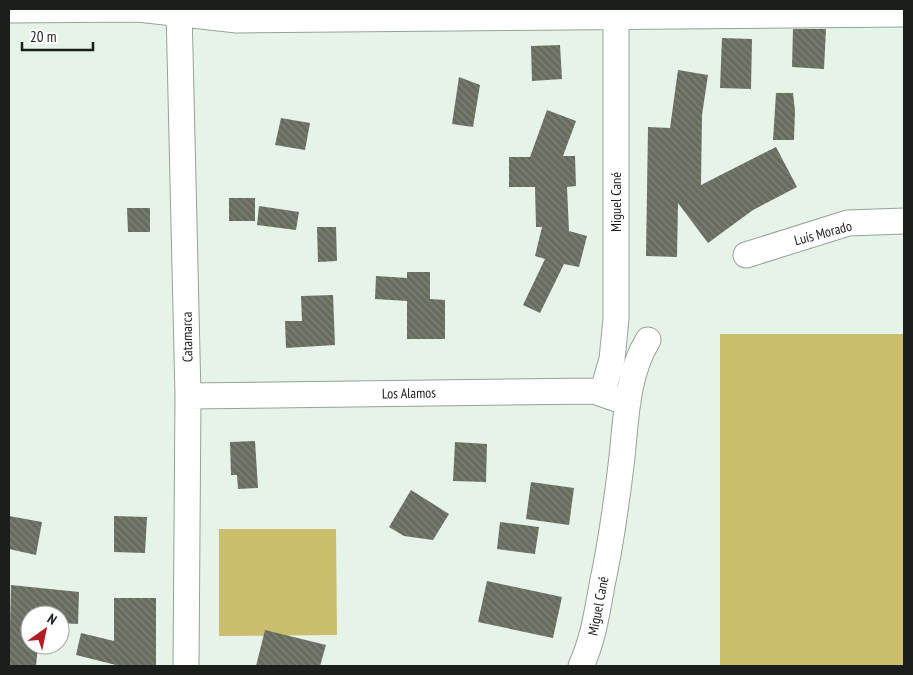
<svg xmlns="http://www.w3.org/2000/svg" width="913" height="675" viewBox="0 0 913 675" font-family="'PT Sans Narrow',sans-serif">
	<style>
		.green { fill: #cbbe6e }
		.building { fill: url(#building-back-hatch) }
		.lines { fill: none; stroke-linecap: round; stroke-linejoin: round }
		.minor-casing { stroke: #96a298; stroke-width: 27 }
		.minor { stroke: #fff; stroke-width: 25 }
		.labels { text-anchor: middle; stroke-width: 4; stroke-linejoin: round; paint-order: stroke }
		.street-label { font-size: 14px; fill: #1b1f1c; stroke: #fff }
	</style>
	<defs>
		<pattern id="building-back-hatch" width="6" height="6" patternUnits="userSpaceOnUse" patternTransform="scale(1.25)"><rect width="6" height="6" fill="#676c5f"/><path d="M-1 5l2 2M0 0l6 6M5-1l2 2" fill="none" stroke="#80847b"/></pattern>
	</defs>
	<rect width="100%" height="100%" fill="#e6f3e8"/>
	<!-- green -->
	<path class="green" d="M 720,334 L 904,334 L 904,666 L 720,666 Z
		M 219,529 L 336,529 L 337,635 L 219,636 Z"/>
	<!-- building -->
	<path class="building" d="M 793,29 L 826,29 L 824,69 L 792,67 Z
		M 722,38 L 752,39 L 751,89 L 720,88 Z
		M 560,45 L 562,79 L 532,81 L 531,46 Z
		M 678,70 L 708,75 L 702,115 L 701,185 L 776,147 L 797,187 L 753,210 L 708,243 L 678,203 L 677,257 L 646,256 L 648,127 L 670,128 Z
		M 459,77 L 480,85 L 473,127 L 452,124 Z
		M 776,93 L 793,93 L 795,111 L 794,140 L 773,140 Z
		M 547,110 L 576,121 L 563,156 L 575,156 L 576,186 L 567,187 L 569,231 L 587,236 L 579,267 L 564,264 L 540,313 L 523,305 L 545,259 L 535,256 L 542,227 L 536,227 L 535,187 L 509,187 L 509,157 L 530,157 Z
		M 281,118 L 310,123 L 305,150 L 275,145 Z
		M 229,198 L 255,198 L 255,221 L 229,221 Z
		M 259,206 L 299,212 L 296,230 L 257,225 Z
		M 127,208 L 150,208 L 150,232 L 128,232 Z
		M 317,227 L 336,227 L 337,261 L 318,262 Z
		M 407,272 L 430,272 L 430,299 L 445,300 L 445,339 L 407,339 L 407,301 L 375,299 L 376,276 L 407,278 Z
		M 333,295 L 335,345 L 286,348 L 285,321 L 302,321 L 301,296 Z
		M 255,441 L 258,488 L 238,489 L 237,475 L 231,475 L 230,442 Z
		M 455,442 L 487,444 L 486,482 L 453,481 Z
		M 531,482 L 574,488 L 569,525 L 526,519 Z
		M 411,490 L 449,514 L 433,540 L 404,536 L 389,527 Z
		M 9,516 L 42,522 L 36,555 L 9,549 Z
		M 114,516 L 147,517 L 145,553 L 114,552 Z
		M 500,522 L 539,527 L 535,554 L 497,549 Z
		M 487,581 L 562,597 L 553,638 L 478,622 Z
		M 11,585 L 79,592 L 78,624 L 60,623 L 60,615 L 30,615 L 30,645 L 38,645 L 36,666 L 9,666 Z
		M 114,598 L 156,598 L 156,666 L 120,666 L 76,655 L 81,633 L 114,641 Z
		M 265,630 L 326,645 L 320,666 L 256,666 Z"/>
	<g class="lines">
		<!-- minor casing -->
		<g class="minor-casing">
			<path id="minor" d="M 179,9 L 188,396 L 186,666
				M 9,10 L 138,9 L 237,20 L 904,14
				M 746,255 L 848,223 L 904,221
				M 602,394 L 612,359 L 616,319 L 616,9
				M 188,396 L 594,391 L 628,403
				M 581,666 C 593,640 597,613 602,585 C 611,543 617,500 622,457 C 626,418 627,374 648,340"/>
		</g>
		<!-- minor -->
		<use href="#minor" class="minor"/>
	</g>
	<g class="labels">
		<!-- street labels -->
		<g class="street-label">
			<text transform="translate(616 202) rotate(-90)" y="5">Miguel Cané</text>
			<text transform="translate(823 233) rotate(-15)" y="5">Luís Morado</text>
			<text transform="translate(187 337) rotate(-91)" y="5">Catamarca</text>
			<text transform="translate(409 393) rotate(-1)" y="5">Los Alamos</text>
			<text transform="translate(598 606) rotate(-79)" y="5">Miguel Cané</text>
		</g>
	</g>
	<!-- border -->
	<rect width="913" height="675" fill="none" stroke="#1b1f1c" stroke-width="20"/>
	<!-- north arrow -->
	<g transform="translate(45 630) rotate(33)"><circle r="24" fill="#ffffff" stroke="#a4a5a4"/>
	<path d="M0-4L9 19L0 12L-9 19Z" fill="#af1d25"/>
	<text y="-8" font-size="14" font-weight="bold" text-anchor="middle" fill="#1b1f1c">N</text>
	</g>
	<!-- scale -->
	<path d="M22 42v8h71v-8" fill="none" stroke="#1b1f1c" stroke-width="2.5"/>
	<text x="30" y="42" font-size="15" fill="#1b1f1c" stroke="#ffffff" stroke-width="4" paint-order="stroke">20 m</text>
</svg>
